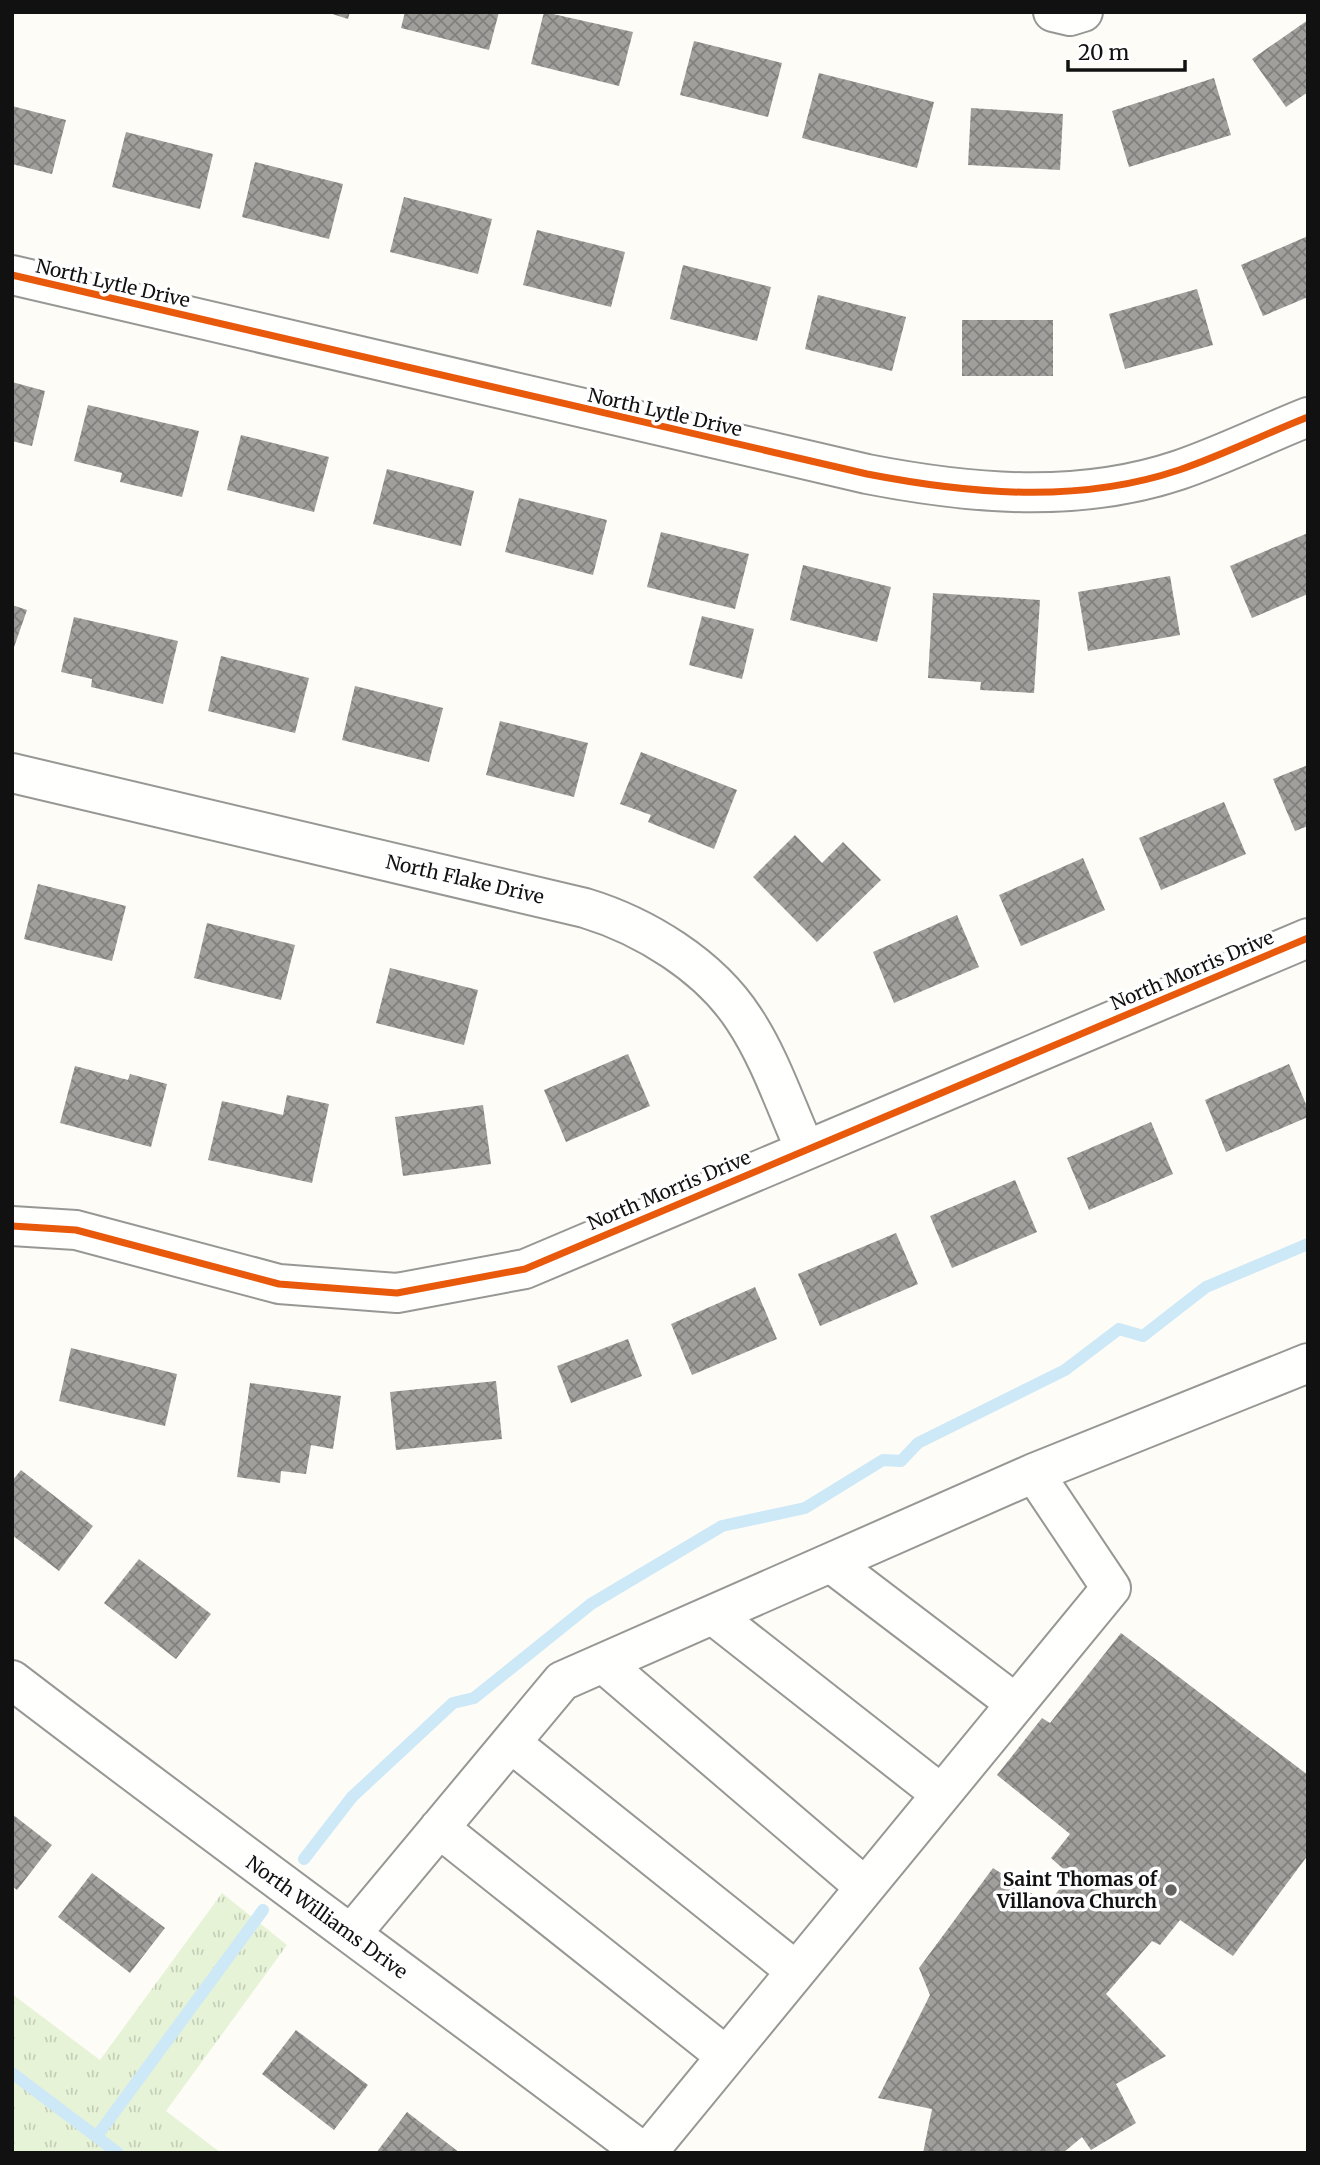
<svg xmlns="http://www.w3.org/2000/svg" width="1320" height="2165" viewBox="0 0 1320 2165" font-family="Merriweather,serif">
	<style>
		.park { fill: url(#park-tufts) }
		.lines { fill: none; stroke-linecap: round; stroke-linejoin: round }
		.stream { stroke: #cde8f7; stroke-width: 12 }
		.building { fill: url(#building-cross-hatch) }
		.minor-casing { stroke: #979795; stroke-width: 42 }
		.minor { stroke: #fffffe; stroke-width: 38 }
		.cycleway-casing { stroke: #fff; stroke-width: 11 }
		.cycleway { stroke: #e8590c; stroke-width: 7 }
		.poi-dot { fill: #646362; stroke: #fff; stroke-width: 2.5 }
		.labels { text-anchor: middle; stroke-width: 7; stroke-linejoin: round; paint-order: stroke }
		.street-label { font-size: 19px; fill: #111; stroke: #fff }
		.poi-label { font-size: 19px; font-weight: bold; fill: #111; stroke: #fff; text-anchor: end }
	</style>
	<defs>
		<pattern id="park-tufts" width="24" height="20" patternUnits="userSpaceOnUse" patternTransform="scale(1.75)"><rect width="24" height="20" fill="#e7f3d7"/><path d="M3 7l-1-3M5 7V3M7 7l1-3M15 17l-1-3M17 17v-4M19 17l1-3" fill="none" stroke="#c5cfb8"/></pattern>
		<pattern id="building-cross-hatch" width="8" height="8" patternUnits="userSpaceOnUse" patternTransform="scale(1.75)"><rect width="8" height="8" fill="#a19f9c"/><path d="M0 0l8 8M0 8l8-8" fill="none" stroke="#82807e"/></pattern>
	</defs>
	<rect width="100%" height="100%" fill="#fdfcf7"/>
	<!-- park -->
	<path class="park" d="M 222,1893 L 287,1945 L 166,2111 L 221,2153 L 12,2153 L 12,1994 L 100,2060 Z"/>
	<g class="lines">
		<!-- stream -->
		<path class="stream" d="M 304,1859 L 352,1797 L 453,1703 L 474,1698 L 591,1604 L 722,1526 L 805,1508 L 883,1460 L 901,1461 L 918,1443 L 1065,1370 L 1119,1329 L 1143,1336 L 1206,1287 L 1308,1244
			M 12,2073 L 118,2153
			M 97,2136 L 263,1910"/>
	</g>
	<!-- building -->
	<path class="building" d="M 326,12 L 350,12 L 348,19 Z
		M 405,12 L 499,12 L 489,50 L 401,28 Z
		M 544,12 L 633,32 L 619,86 L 531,64 Z
		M 1308,20 L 1308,92 L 1286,107 L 1252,59 Z
		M 694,41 L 782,63 L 768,117 L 680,95 Z
		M 819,73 L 934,102 L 917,168 L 802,138 Z
		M 1214,78 L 1231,135 L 1129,167 L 1112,111 Z
		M 12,106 L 66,120 L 52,174 L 12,164 Z
		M 971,108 L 1063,114 L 1060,170 L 968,165 Z
		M 126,132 L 213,154 L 200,209 L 112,187 Z
		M 255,162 L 343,184 L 329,239 L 242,217 Z
		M 404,197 L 492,219 L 478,274 L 390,252 Z
		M 537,230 L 625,252 L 611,307 L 523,285 Z
		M 1308,236 L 1308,297 L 1263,316 L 1241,265 Z
		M 683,265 L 771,287 L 757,341 L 670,319 Z
		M 1197,289 L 1213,345 L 1125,369 L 1109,314 Z
		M 818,295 L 906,317 L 892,371 L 805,349 Z
		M 962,320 L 1053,320 L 1053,376 L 962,376 Z
		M 12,382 L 45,391 L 32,446 L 12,441 Z
		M 88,405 L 199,431 L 182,497 L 120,482 L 122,473 L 74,461 Z
		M 241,435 L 329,457 L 314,512 L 227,490 Z
		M 387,469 L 474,491 L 461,546 L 373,524 Z
		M 519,498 L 607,520 L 593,575 L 505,552 Z
		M 661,532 L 749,554 L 735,609 L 647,587 Z
		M 1308,533 L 1308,594 L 1252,618 L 1230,566 Z
		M 803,565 L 891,587 L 877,642 L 790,620 Z
		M 1170,576 L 1180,635 L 1088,651 L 1078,592 Z
		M 933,593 L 1040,600 L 1034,693 L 980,690 L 981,682 L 928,678 Z
		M 12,605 L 27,610 L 13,650 L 12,650 Z
		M 702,616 L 754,629 L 742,679 L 689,665 Z
		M 74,617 L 178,641 L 163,704 L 91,687 L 92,679 L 61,672 Z
		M 221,656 L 309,678 L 295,733 L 208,711 Z
		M 355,686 L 443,708 L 429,762 L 342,740 Z
		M 500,721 L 588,743 L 574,797 L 486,775 Z
		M 641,752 L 737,790 L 714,849 L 648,822 L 651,815 L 620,804 Z
		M 1308,765 L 1308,826 L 1295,831 L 1273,779 Z
		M 1224,802 L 1246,854 L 1161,890 L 1139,838 Z
		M 795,835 L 822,863 L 843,842 L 881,880 L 817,942 L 753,877 Z
		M 1083,858 L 1105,910 L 1021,946 L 999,895 Z
		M 38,884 L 126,906 L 112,961 L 24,939 Z
		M 957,915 L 979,967 L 894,1003 L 873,952 Z
		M 207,923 L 295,945 L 281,1000 L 194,978 Z
		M 390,968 L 478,990 L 464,1045 L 376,1023 Z
		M 628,1054 L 650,1106 L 566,1142 L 544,1090 Z
		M 1289,1064 L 1308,1109 L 1308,1117 L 1226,1152 L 1205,1100 Z
		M 75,1066 L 128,1080 L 130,1074 L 167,1084 L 151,1147 L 60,1123 Z
		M 287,1095 L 329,1104 L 312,1183 L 208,1160 L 222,1101 L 283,1115 Z
		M 483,1105 L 491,1164 L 403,1176 L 395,1117 Z
		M 1151,1122 L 1173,1174 L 1089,1210 L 1067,1158 Z
		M 1015,1180 L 1037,1232 L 952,1268 L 930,1216 Z
		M 896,1233 L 918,1284 L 820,1326 L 798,1274 Z
		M 755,1287 L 777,1339 L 692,1375 L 671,1324 Z
		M 628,1339 L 642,1376 L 571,1403 L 557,1366 Z
		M 71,1348 L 177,1374 L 165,1426 L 59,1401 Z
		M 496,1381 L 502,1439 L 396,1450 L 390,1392 Z
		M 250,1383 L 341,1396 L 333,1449 L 311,1445 L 306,1474 L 281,1471 L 280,1483 L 237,1477 Z
		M 21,1470 L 93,1526 L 59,1571 L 12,1535 L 12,1481 Z
		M 139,1559 L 211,1614 L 176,1659 L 104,1603 Z
		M 1121,1633 L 1308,1775 L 1308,1855 L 1233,1956 L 1180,1920 L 1160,1945 L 1152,1941 L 1106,1994 L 1166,2056 L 1116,2084 L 1136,2123 L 1091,2150 L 1082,2137 L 1063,2153 L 923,2153 L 932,2109 L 878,2098 L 930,1995 L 919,1968 L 993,1868 L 1048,1904 L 1070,1875 L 1051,1858 L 1070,1834 L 997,1775 L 1042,1718 L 1050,1723 Z
		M 12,1814 L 52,1845 L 17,1890 L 12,1886 Z
		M 92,1873 L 165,1928 L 130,1973 L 58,1917 Z
		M 296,2030 L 368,2085 L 334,2130 L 262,2074 Z
		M 407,2112 L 460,2153 L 376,2153 Z"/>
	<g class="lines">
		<!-- minor casing -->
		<g class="minor-casing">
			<path id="minor" d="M 1053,12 L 1070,16 L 1083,12
				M 12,275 L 867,474 C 970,494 1078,504 1179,470 C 1223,455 1265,434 1308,417
				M 12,773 L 585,908 C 644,926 709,965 744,1019 C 770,1058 786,1107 805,1149
				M 12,1226 L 76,1230 L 279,1284 L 397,1293 L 525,1269 L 1308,938
				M 831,1563 L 1015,1703
				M 713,1615 L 941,1794
				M 603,1663 L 865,1887
				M 12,1680 C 221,1840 434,1994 644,2153
				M 511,1743 L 796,1971
				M 439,1828 L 726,2056
				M 352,1933 L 562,1681 L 1034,1473 L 1308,1363
				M 647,2153 L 1111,1588 L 1034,1473"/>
		</g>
		<!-- minor -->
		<use href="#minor" class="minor"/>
		<!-- cycleway casing -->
		<g class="cycleway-casing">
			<path id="cycleway" d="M 12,275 L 867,474 C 970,494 1078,504 1179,470 C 1223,455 1265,434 1308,417
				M 12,1226 L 76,1230 L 279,1284 L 397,1293 L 525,1269 L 1308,938"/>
		</g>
		<!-- cycleway -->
		<use href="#cycleway" class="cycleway"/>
	</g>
	<!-- markers -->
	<circle class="poi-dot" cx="1171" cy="1890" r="7"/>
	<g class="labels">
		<!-- street labels -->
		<g class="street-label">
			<text transform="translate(113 283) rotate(13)" y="7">North Lytle Drive</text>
			<text transform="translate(665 412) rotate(13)" y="7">North Lytle Drive</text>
			<text transform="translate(465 879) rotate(13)" y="7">North Flake Drive</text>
			<text transform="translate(1192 970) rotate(-23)" y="7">North Morris Drive</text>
			<text transform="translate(669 1190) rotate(-23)" y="7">North Morris Drive</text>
			<text transform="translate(327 1917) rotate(36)" y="7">North Williams Drive</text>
		</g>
		<!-- poi labels -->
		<g class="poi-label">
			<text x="1157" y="1886">Saint Thomas of<tspan x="1157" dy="22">Villanova Church</tspan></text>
		</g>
	</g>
	<!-- border -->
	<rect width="1320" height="2165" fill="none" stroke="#111111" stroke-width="28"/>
	<!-- scale -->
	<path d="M1068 60v10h117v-10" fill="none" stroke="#111111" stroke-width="3.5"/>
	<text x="1078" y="60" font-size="21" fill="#111111" stroke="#ffffff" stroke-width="5" paint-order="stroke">20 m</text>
</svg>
